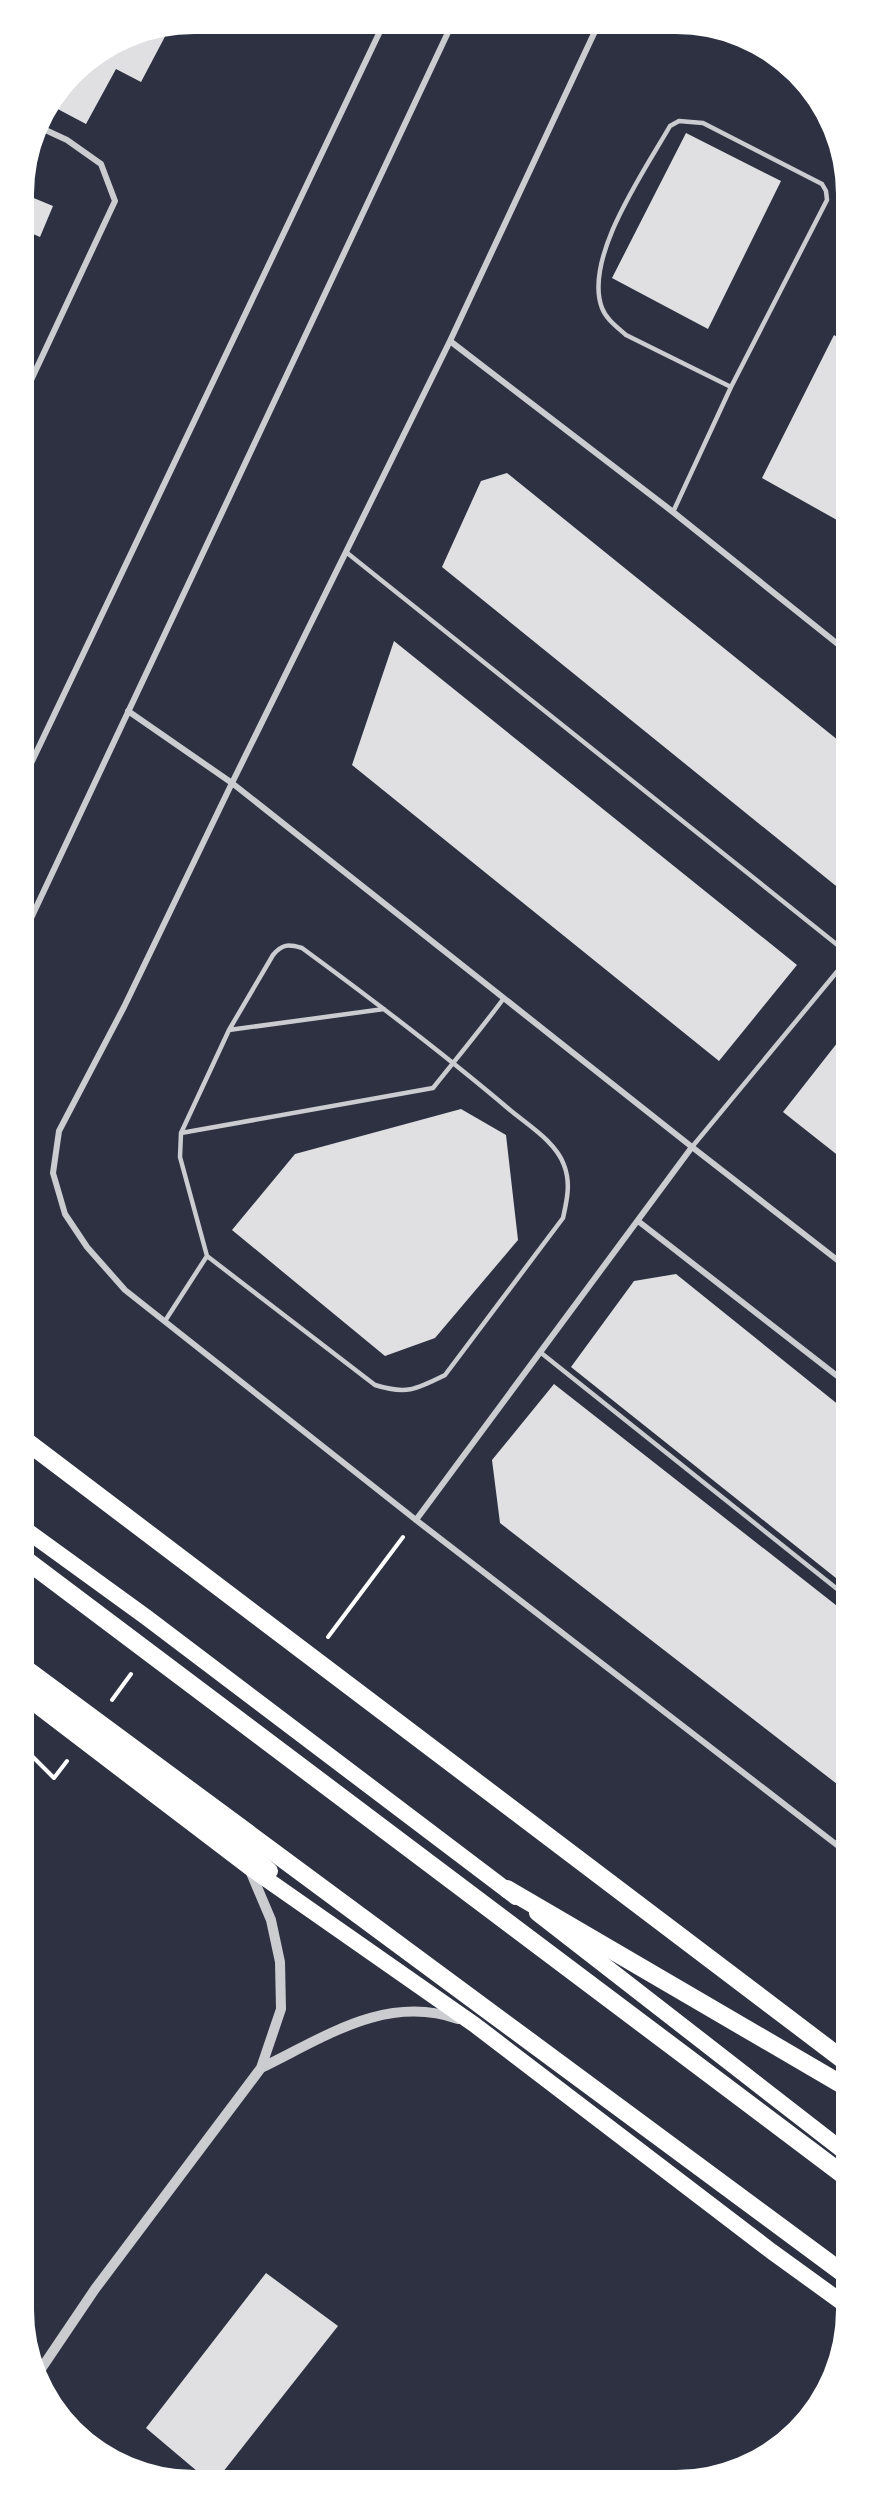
<svg xmlns="http://www.w3.org/2000/svg" width="871" height="2504" viewBox="0 0 871 2504" font-family="'Public Sans',sans-serif">
	<style>
		.building { fill: #e0e0e3 }
		.lines { fill: none; stroke-linecap: round; stroke-linejoin: round }
		.path { stroke: #fff; stroke-width: 4 }
		.service { stroke: #caccd0; stroke-width: 4.5 }
		.minor { stroke: #caccd0; stroke-width: 6 }
		.tertiary { stroke: #caccd0; stroke-width: 10 }
		.trunk { stroke: #fff; stroke-width: 16 }
		.motorway { stroke: #fff; stroke-width: 18 }
	</style>
	<rect width="100%" height="100%" fill="#2d3142"/>
	<!-- building -->
	<path class="building" d="M 169,29 L 141,82 L 116,69 L 86,124 L 52,106 L 82,67 L 130,37 Z
		M 686,133 L 781,181 L 708,329 L 612,278 Z
		M 24,194 L 53,206 L 40,237 L 24,230 Z
		M 844,310 L 844,327 L 837,323 Z
		M 834,335 L 844,341 L 844,524 L 762,478 Z
		M 507,473 L 844,745 L 845,886 L 841,890 L 442,567 L 481,481 Z
		M 394,641 L 797,965 L 719,1061 L 352,765 Z
		M 845,1033 L 845,1161 L 783,1112 Z
		M 461,1109 L 506,1135 L 518,1240 L 435,1338 L 385,1356 L 232,1230 L 295,1154 Z
		M 676,1274 L 845,1410 L 846,1586 L 571,1367 L 634,1281 Z
		M 554,1384 L 846,1613 L 846,1791 L 500,1523 L 492,1460 Z
		M 266,2273 L 338,2326 L 219,2477 L 204,2477 L 146,2428 Z"/>
	<g class="lines">
		<!-- path -->
		<path class="path" d="M 328,1637 L 403,1537
			M 112,1700 L 131,1674
			M 27,1751 L 54,1778 L 67,1761"/>
		<!-- service -->
		<path class="service" d="M 679,121 L 703,123 L 822,184 L 826,191 L 827,200 L 731,387 L 626,335 C 617,327 606,319 602,308 C 583,258 645,170 670,126 Z
			M 673,512 L 731,387
			M 346,552 L 845,951
			M 229,1030 L 384,1009
			M 181,1133 L 180,1157 L 207,1256 L 375,1385 C 407,1395 417,1389 445,1375 L 563,1218 C 567,1200 571,1183 564,1165 C 556,1142 528,1125 510,1110 C 443,1053 373,1000 302,948 C 288,944 282,944 273,955 L 229,1030 L 181,1133 L 433,1088 C 457,1058 481,1029 504,998
			M 692,1147 L 845,962
			M 165,1321 L 207,1256
			M 540,1352 L 846,1596"/>
		<!-- minor -->
		<path class="minor" d="M 597,27 L 450,341 L 232,783 L 124,1007 L 59,1131 L 53,1173 L 65,1214 L 87,1247 L 125,1290 L 416,1520 L 846,1852
			M 450,341 L 673,512 L 844,649
			M 25,393 L 115,201 L 101,164 L 67,140 L 39,127
			M 128,711 L 232,783 L 692,1147 L 845,1266
			M 25,776 L 383,25
			M 25,931 L 451,26
			M 638,1221 L 845,1382
			M 416,1520 L 692,1147"/>
		<!-- tertiary -->
		<path class="tertiary" d="M 261,2068 C 325,2037 386,1994 458,2019
			M 41,2369 L 95,2289 L 261,2068 L 281,2009 L 280,1962 L 271,1920 L 249,1868"/>
		<!-- trunk -->
		<path class="trunk" d="M 26,1530 L 146,1617 L 516,1897
			M 26,1683 L 233,1838 L 270,1871
			M 26,1697 L 249,1867 L 475,2025 L 771,2251 L 847,2306
			M 537,1913 L 846,2153"/>
		<!-- motorway -->
		<path class="motorway" d="M 26,1441 L 846,2062
			M 26,1560 L 846,2177
			M 26,1669 L 847,2276
			M 507,1889 L 846,2087"/>
	</g>
	<!-- crop -->
	<path d="M0 0H871V2504H0ZM194 34H676A160 160 0 0 1 836 194V2310A160 160 0 0 1 676 2470H194A160 160 0 0 1 34 2310V194A160 160 0 0 1 194 34Z" fill="#fff" fill-rule="evenodd"/>
</svg>
